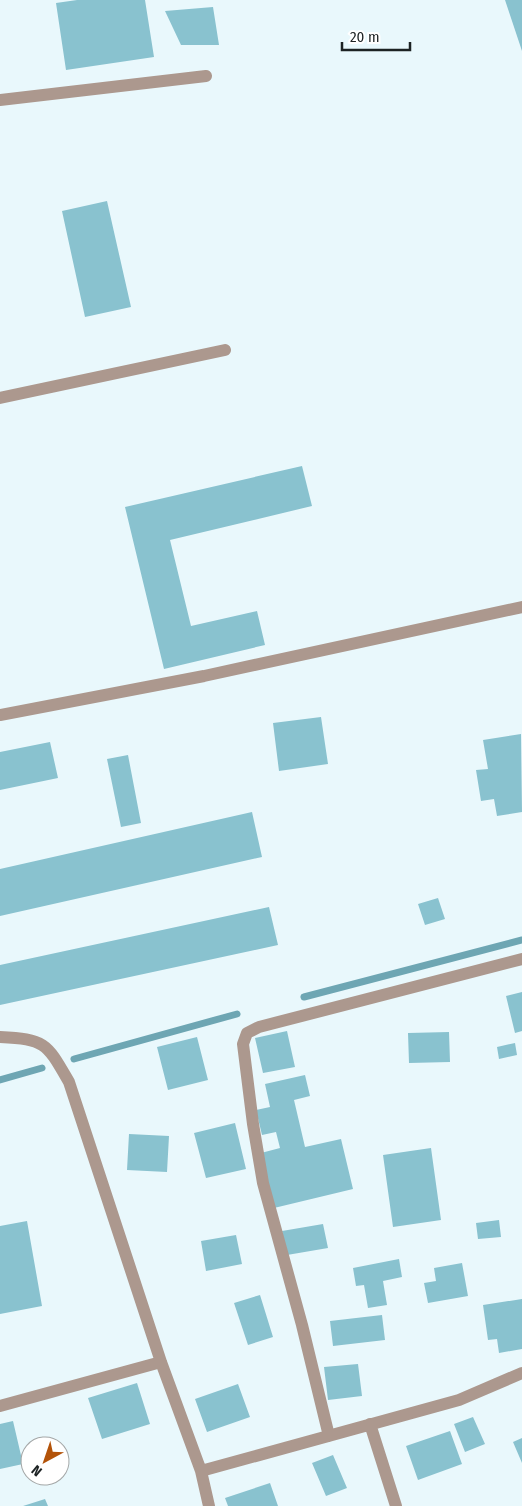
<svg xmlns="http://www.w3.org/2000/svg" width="522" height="1506" viewBox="0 0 522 1506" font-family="'Fira Sans Condensed',sans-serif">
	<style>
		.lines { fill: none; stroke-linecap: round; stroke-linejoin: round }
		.stream { stroke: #6ea6b3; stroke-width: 7 }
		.building { fill: #89c2cf }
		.street { stroke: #ac988e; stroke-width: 12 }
	</style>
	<rect width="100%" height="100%" fill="#e9f8fc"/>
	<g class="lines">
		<!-- stream -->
		<path class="stream" d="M 304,997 L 522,940
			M 74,1059 L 237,1014
			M 0,1080 L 42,1068"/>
	</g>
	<!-- building -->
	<path class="building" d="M 77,0 L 145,0 L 154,57 L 66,70 L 56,3 Z
		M 505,0 L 522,0 L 522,51 Z
		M 213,7 L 219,45 L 181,45 L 165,11 Z
		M 107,201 L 131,307 L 85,317 L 62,211 Z
		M 302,466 L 312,506 L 170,540 L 191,626 L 257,611 L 265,645 L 164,669 L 125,507 Z
		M 321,717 L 328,764 L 279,771 L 273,723 Z
		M 521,734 L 522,812 L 497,816 L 494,799 L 481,801 L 476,770 L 488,769 L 483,740 Z
		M 50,742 L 58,778 L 0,790 L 0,752 Z
		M 128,755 L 141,823 L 121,827 L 107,759 Z
		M 252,812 L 262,857 L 0,916 L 0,869 Z
		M 438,898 L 445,919 L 425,925 L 418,904 Z
		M 269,907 L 278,945 L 0,1005 L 0,965 Z
		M 522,992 L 522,1031 L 515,1033 L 506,996 Z
		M 287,1031 L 295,1067 L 263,1073 L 255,1038 Z
		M 449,1032 L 450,1062 L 409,1063 L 408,1033 Z
		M 197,1037 L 208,1080 L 168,1090 L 157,1047 Z
		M 515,1043 L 517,1055 L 499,1059 L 497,1047 Z
		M 305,1075 L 310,1096 L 294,1100 L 305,1147 L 341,1139 L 353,1189 L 274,1208 L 261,1153 L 280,1148 L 276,1132 L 262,1135 L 256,1110 L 270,1107 L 265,1084 Z
		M 235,1123 L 246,1169 L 206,1178 L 194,1133 Z
		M 129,1134 L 169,1136 L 167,1172 L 127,1170 Z
		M 431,1148 L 441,1220 L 393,1227 L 383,1155 Z
		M 499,1220 L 501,1237 L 478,1239 L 476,1223 Z
		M 27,1221 L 42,1306 L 0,1314 L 0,1226 Z
		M 323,1224 L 328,1248 L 287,1255 L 282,1231 Z
		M 236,1235 L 242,1264 L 206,1271 L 201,1241 Z
		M 399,1259 L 402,1277 L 383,1281 L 387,1305 L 368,1308 L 364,1285 L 356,1286 L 353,1268 Z
		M 462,1263 L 468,1296 L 428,1303 L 424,1283 L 436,1281 L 434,1268 Z
		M 260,1295 L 273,1337 L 248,1345 L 234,1303 Z
		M 522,1299 L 522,1349 L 499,1353 L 497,1339 L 488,1340 L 483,1305 Z
		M 382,1315 L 385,1340 L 333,1346 L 330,1321 Z
		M 358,1364 L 362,1396 L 328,1400 L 324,1367 Z
		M 137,1383 L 150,1424 L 102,1439 L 88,1398 Z
		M 238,1384 L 250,1417 L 207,1432 L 195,1399 Z
		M 473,1417 L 485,1444 L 465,1452 L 454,1424 Z
		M 13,1421 L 23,1464 L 0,1469 L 0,1424 Z
		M 450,1431 L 462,1464 L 418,1480 L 406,1446 Z
		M 522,1438 L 522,1463 L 513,1442 Z
		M 333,1455 L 347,1488 L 326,1496 L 312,1463 Z
		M 270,1483 L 278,1506 L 228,1506 L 225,1498 Z
		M 45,1499 L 48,1506 L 23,1506 Z"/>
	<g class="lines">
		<!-- street -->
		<path class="street" d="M 0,100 L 206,76
			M 0,398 L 225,350
			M 0,715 L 204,676 L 522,607
			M 0,1037 C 46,1039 47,1044 69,1082 L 161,1362 L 201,1471 L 209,1506
			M 0,1406 L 161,1362
			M 370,1424 L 396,1506
			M 329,1436 L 302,1325 L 263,1183 L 253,1124 L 243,1044 L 247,1033 L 259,1027 L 522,959
			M 201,1471 L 459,1400 L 522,1373"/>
	</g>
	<!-- north arrow -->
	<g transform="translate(45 1461) rotate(220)"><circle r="24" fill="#ffffff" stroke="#a4a7a7"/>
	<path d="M0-4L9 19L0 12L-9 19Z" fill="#b35309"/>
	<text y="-8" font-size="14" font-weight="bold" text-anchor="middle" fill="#1c2223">N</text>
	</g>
	<!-- scale -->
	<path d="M342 42v8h68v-8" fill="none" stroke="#1c2223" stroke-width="2.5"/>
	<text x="350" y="42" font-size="15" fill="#1c2223" stroke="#ffffff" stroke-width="4" paint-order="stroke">20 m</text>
</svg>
